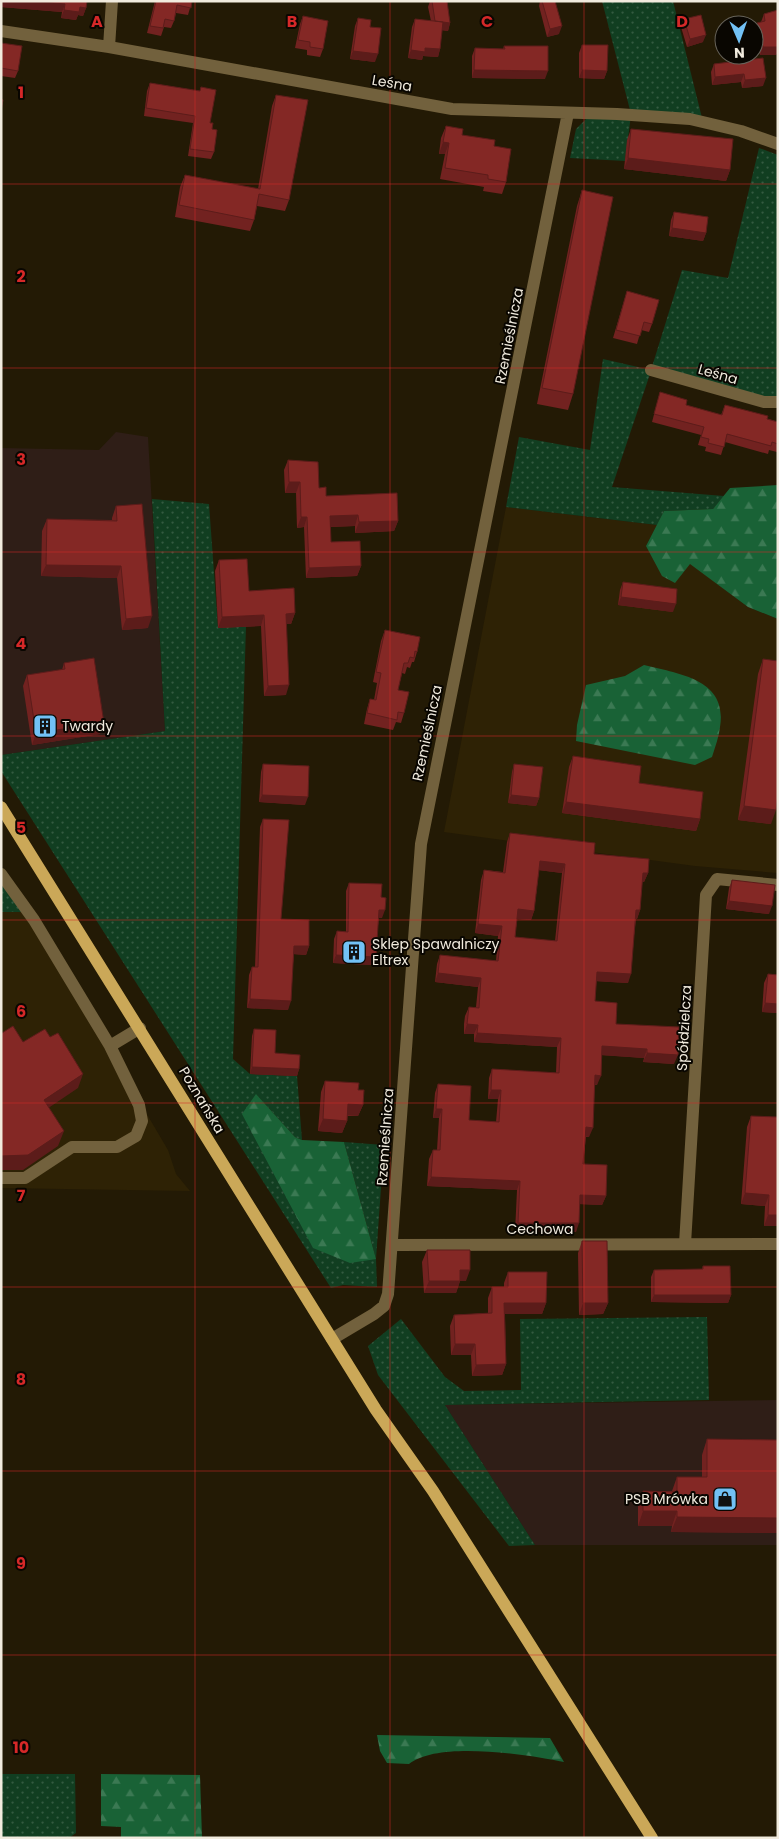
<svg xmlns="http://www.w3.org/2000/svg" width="779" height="1839" viewBox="0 0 779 1839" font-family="Poppins,sans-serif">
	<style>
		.commercial { fill: #2f1e17 }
		.built { fill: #2e2205 }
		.grass { fill: url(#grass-dots) }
		.forest { fill: url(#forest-firs) }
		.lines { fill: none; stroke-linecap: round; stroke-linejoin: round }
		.minor { stroke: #72613d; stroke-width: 12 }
		.major { stroke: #cba858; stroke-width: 12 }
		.wall { fill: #722220; fill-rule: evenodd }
		.shaded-wall { fill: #5c1c1a }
		.building { fill: #842825; stroke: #5c1c1a; fill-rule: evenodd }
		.grid { fill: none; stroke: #d62828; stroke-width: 1; stroke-opacity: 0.55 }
		.labels { text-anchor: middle; stroke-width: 4; stroke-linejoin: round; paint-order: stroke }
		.street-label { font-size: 14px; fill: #f1ebde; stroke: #090601 }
		.poi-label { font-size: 14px; fill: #f1ebde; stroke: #090601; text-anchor: start }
		.grid-label { font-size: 16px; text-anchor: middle; font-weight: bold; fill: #d62828; stroke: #090601; stroke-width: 4; stroke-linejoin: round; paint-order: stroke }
	</style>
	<defs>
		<pattern id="grass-dots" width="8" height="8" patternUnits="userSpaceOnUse" patternTransform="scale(1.25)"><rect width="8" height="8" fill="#113e21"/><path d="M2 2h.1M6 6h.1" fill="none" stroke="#345a41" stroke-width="1.8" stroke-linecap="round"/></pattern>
		<pattern id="forest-firs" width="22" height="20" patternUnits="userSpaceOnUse" patternTransform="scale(1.25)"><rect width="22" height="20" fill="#196236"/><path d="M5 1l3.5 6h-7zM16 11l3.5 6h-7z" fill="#3b7953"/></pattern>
	</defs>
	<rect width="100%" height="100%" fill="#231a05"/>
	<!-- commercial -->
	<path class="commercial" d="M 116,432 L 148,437 L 165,731 L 1,755 L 1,448 L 99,450 Z
		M 778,1400 L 778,1545 L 535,1545 L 445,1405 Z"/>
	<!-- built -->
	<path class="built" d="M 506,507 L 657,525 L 646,546 L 690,563 L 748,607 L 778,619 L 778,873 L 695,866 L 444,832 Z
		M 1,912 L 28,912 L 168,1150 L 176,1174 L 190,1191 L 1,1188 Z"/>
	<!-- grass -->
	<path class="grass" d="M 602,1 L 673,1 L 703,122 L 631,115 L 625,161 L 570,158 L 576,129 L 591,114 L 631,114 Z
		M 759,148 L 778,155 L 778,402 L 651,371 L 612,487 L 724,496 L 713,509 L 664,511 L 657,525 L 506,507 L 519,437 L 590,450 L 603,359 L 651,370 L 682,270 L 728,278 Z
		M 152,499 L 209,504 L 218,627 L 246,626 L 233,1059 L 250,1074 L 297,1076 L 302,1140 L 295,1137 L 256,1094 L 376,1259 L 344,1142 L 384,1145 L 376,1259 L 377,1287 L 343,1285 L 331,1288 L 1,771 L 1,755 L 165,731 Z
		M 1,874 L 28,912 L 1,912 Z
		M 707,1317 L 709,1400 L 445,1405 L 535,1545 L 509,1546 L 378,1375 L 368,1346 L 401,1319 L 445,1377 L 464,1391 L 521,1390 L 520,1319 Z
		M 1,1774 L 75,1774 L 76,1833 L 69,1838 L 1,1838 Z"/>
	<!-- forest -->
	<path class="forest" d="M 778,485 L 778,619 L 748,607 L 690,564 L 675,583 L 662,576 L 646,546 L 664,511 L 713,509 L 730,488 Z
		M 644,665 C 679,674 728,679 720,727 C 719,737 715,747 712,757 L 695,765 L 576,741 L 577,725 L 586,685 L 625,676 Z
		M 256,1094 L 295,1137 L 302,1140 L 344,1142 L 376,1259 L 350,1263 L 313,1248 L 242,1114 Z
		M 377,1735 L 550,1738 L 564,1762 C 528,1755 439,1740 409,1764 L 387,1763 L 380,1751 Z
		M 101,1774 L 200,1775 L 202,1838 L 121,1838 L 121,1827 L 101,1826 Z"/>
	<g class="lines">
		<!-- minor -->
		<path class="minor" d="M 1,31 L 109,47 L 452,109 L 617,114 L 690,119 L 741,131 L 778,144
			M 109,47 L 112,1
			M 651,370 L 764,402 L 778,402
			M 1,874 L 34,920 L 110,1046
			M 1,1178 L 25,1178 L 72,1147 L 117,1147 L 136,1136 L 142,1121 L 139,1105 L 110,1046 L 140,1028
			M 685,1244 L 706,895 L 717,879 L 778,885
			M 392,1245 L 778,1244
			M 332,1339 L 374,1314 L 384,1306 L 388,1294 L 421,844 L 568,113"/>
		<!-- major -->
		<path class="major" d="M 1,807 L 376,1410 L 433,1491 L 652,1838"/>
	</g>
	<!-- wall -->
	<path class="wall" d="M 87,1 L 86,8 L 83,16 L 78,15 L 76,20 L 61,18 L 62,12 L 1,7 Z
		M 155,1 L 192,1 L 188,15 L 176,13 L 174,21 L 171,28 L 164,27 L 161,36 L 147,33 Z
		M 430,1 L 447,1 L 450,23 L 448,31 L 442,30 L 440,49 L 438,57 L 423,56 L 422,60 L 408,58 L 412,27 L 415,19 L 431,21 L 428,7 Z
		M 540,1 L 555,1 L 559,34 L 547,37 L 539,6 Z
		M 778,10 L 778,51 L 776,55 L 760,55 L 754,31 L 757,23 L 761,22 L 764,14 Z
		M 303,16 L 323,49 L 320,57 L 307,55 L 307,50 L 295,48 L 300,24 Z
		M 358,18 L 370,27 L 375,62 L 350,59 L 355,26 Z
		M 684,19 L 703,42 L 687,47 L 681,27 Z
		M 1,43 L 18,71 L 15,78 L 1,76 Z
		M 582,45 L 607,71 L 604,79 L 579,78 L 579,53 Z
		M 504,46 L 545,79 L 472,78 L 472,56 L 475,48 L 503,49 Z
		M 763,58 L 763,86 L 742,88 L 741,82 L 712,85 L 711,72 L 714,64 Z
		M 150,83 L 200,91 L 201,87 L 210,123 L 214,152 L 211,159 L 188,156 L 193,123 L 144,116 L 147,91 Z
		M 276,95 L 289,200 L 285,211 L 257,206 L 254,220 L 250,231 L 175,217 L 180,187 L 185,175 L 258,189 L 272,106 Z
		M 446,126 L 462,135 L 494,146 L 506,182 L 502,194 L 483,191 L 484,187 L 440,179 L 445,154 L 439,154 L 441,138 Z
		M 631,129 L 730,170 L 726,181 L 624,169 L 627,140 Z
		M 582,190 L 573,394 L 568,410 L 537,404 L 577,206 Z
		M 674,212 L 706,233 L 703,241 L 669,236 L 671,220 Z
		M 627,291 L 652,324 L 649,332 L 641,330 L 637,344 L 613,338 Z
		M 660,392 L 686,405 L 721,415 L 725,405 L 778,422 L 777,452 L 769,450 L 768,454 L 725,442 L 721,455 L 705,451 L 706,447 L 698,445 L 701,435 L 652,422 Z
		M 288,460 L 319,488 L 326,496 L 398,521 L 394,531 L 355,533 L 355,526 L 330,527 L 331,542 L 361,566 L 357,576 L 306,578 L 304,527 L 297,528 L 296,493 L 285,493 L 284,470 Z
		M 116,506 L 148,628 L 122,630 L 117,578 L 41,576 L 42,531 L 47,519 L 112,520 L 112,518 Z
		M 219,560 L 249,591 L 295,613 L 291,624 L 286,624 L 286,695 L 264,696 L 261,626 L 218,628 L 215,571 Z
		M 623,582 L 673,612 L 618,605 L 620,590 Z
		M 385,630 L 417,652 L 414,662 L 412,662 L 410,668 L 407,667 L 405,674 L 402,673 L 398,690 L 404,713 L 401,723 L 396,722 L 393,730 L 364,724 L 367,709 L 370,699 L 374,700 L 377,683 L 373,682 L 381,641 Z
		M 763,659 L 771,824 L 738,820 L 758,674 Z
		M 64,663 L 100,734 L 32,745 L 23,686 L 27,675 L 62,670 Z
		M 573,756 L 639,783 L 700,819 L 696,831 L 562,813 L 569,767 Z
		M 263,764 L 305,805 L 259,802 L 261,772 Z
		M 514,764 L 539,798 L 536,806 L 508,803 L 512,772 Z
		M 263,819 L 281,919 L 309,946 L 306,955 L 294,954 L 288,1010 L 247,1008 L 249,975 L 252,967 L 255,967 L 260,827 Z
		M 510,833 L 594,854 L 648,873 L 644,882 L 642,882 L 640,910 L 637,919 L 636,919 L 628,983 L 596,981 L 595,1001 L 616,1024 L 674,1064 L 643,1062 L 644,1058 L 602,1055 L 597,1085 L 595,1085 L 589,1137 L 586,1137 L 583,1164 L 606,1196 L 602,1205 L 580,1204 L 576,1232 L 515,1232 L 517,1190 L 427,1186 L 429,1159 L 433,1150 L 437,1150 L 439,1118 L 433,1118 L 435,1093 L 438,1084 L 469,1120 L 496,1122 L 498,1099 L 488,1099 L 489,1078 L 492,1069 L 556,1073 L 557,1047 L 474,1042 L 474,1034 L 464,1034 L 464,1024 L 465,1016 L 469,1007 L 476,1007 L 478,987 L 435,982 L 437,964 L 440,955 L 496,961 L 498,936 L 475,933 L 481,880 L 484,870 L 503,872 L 507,842 ZM 539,870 L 562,873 L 555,941 L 515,937 L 517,919 L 531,920 L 534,911 Z
		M 732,880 L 769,914 L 726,909 L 729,888 Z
		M 349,883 L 381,897 L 382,918 L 379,918 L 373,965 L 333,963 L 334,939 L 337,931 L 346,932 L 346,891 Z
		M 768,974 L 778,975 L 778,1013 L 762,1012 L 764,983 Z
		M 254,1029 L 275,1053 L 299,1069 L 297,1076 L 250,1074 L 252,1036 Z
		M 325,1081 L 358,1090 L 363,1105 L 358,1116 L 347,1116 L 347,1121 L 342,1133 L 318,1131 L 321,1092 Z
		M 751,1116 L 778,1226 L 764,1226 L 765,1206 L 741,1204 L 747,1127 Z
		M 582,1241 L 608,1303 L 603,1314 L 579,1315 L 578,1253 Z
		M 427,1250 L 466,1281 L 460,1281 L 456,1293 L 424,1293 L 422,1262 Z
		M 703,1266 L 731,1295 L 728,1303 L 651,1302 L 651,1277 L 654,1270 L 702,1269 Z
		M 508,1272 L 546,1303 L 542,1314 L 505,1314 L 506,1364 L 502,1375 L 472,1376 L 471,1355 L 451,1355 L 450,1326 L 454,1315 L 488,1313 L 488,1298 L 492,1287 L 504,1287 L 504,1283 Z
		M 707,1439 L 778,1440 L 778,1533 L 671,1532 L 672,1526 L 638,1526 L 638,1506 L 643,1491 L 672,1491 L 677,1477 L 702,1477 L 702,1455 Z"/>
	<!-- shaded-wall -->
	<path class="shaded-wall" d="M 1,1 L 30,1 L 65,4 L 62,12 L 1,7 Z
		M 80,7 L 86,8 L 83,16 L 78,15 L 76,20 L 61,18 L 64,10 Z
		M 443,22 L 450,23 L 448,31 L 440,30 Z
		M 562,26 L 559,34 L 547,37 L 550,29 Z
		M 706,35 L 703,42 L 687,47 L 690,39 Z
		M 778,41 L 778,51 L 776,55 L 760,55 L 763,47 Z
		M 425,48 L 440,49 L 438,57 L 423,56 L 422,60 L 408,58 L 411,50 Z
		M 353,51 L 378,54 L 375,62 L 350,59 Z
		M 474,70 L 548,71 L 545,79 L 472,78 Z
		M 582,70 L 607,71 L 604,79 L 579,78 Z
		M 744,74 L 741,82 L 712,85 L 715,77 Z
		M 766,78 L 763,86 L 742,88 L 745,80 Z
		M 443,142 L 449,143 L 445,154 L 439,154 Z
		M 628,158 L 730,170 L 726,181 L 624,169 Z
		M 672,228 L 706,233 L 703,241 L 669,236 Z
		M 289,482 L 300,482 L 296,493 L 285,493 Z
		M 358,515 L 355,526 L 326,527 L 330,516 Z
		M 301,517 L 307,517 L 304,527 L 297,528 Z
		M 398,521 L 394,531 L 355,533 L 359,522 Z
		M 46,565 L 121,566 L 117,578 L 41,576 Z
		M 361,566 L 357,576 L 306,578 L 309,568 Z
		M 621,597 L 676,604 L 673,612 L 618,605 Z
		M 295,613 L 291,624 L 282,624 L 286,614 Z
		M 264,615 L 261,626 L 218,628 L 222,617 Z
		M 152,616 L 148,628 L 122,630 L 126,619 Z
		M 289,685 L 286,695 L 264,696 L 268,686 Z
		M 104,723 L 100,734 L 32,745 L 36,733 Z
		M 262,795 L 308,797 L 305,805 L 259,802 Z
		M 511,795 L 539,798 L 536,806 L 508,803 Z
		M 566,802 L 700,819 L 696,831 L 562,813 Z
		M 744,806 L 776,810 L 771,824 L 738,820 Z
		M 540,861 L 565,864 L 562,873 L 537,870 Z
		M 643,873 L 648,873 L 644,882 L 640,882 Z
		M 729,901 L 772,906 L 769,914 L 726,909 Z
		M 518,909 L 534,911 L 531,920 L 515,919 Z
		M 379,910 L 385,910 L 382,918 L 377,918 Z
		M 636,910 L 640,910 L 637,919 L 633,919 Z
		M 478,924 L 502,926 L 498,936 L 475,933 Z
		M 294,946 L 309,946 L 306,955 L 291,954 Z
		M 336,955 L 376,957 L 373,965 L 333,963 Z
		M 597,972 L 631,974 L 628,983 L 593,981 Z
		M 438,973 L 481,978 L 478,987 L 435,982 Z
		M 250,999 L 291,1001 L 288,1010 L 247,1008 Z
		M 765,1003 L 778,1004 L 778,1013 L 762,1012 Z
		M 467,1024 L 478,1025 L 474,1034 L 464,1034 Z
		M 477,1033 L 561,1038 L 557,1047 L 474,1042 Z
		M 602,1046 L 647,1049 L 644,1058 L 599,1055 Z
		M 647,1053 L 678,1055 L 674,1064 L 643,1062 Z
		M 252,1067 L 299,1069 L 297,1076 L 250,1074 Z
		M 83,1074 L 78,1088 L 38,1115 L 44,1100 Z
		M 595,1075 L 601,1076 L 597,1085 L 592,1084 Z
		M 491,1090 L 501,1090 L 498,1099 L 488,1099 Z
		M 348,1104 L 363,1105 L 358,1116 L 344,1115 Z
		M 436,1109 L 442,1109 L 439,1118 L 433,1118 Z
		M 323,1119 L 347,1121 L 342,1133 L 318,1131 Z
		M 586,1127 L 593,1128 L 589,1137 L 583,1136 Z
		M 64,1131 L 58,1146 L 23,1170 L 1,1170 L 1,1156 Z
		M 431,1177 L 520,1181 L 517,1190 L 427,1186 Z
		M 745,1193 L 769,1195 L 765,1206 L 741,1204 Z
		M 580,1195 L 606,1196 L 602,1205 L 577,1204 Z
		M 768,1215 L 778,1215 L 778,1226 L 764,1226 Z
		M 518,1223 L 579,1223 L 576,1232 L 515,1232 Z
		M 460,1270 L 470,1270 L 466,1281 L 460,1281 L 456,1293 L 424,1293 L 429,1281 Z
		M 654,1295 L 731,1295 L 728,1303 L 651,1302 Z
		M 504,1303 L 546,1303 L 542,1314 L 500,1314 Z
		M 583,1303 L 608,1303 L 603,1314 L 579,1315 Z
		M 455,1344 L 475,1344 L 471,1355 L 451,1355 Z
		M 506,1364 L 502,1375 L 472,1376 L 476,1365 Z
		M 643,1511 L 677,1511 L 672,1526 L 638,1526 Z
		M 677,1517 L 778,1518 L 778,1533 L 671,1532 Z"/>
	<!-- building -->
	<path class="building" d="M 30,1 L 87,1 L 86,8 L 80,7 L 79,12 L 64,10 L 65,4 Z
		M 156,1 L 192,1 L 191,8 L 177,5 L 174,21 L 165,19 L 163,28 L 150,26 Z
		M 432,1 L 447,1 L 450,23 L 443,22 L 440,49 L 425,48 L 425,52 L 411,50 L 415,19 L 443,22 L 435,21 Z
		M 542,1 L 555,1 L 562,26 L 550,29 Z
		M 778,10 L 778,47 L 763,47 L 757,23 L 765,21 L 764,14 Z
		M 701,15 L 706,35 L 690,39 L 684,19 Z
		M 303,16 L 328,21 L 323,49 L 310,47 L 310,42 L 298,40 Z
		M 358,18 L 371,20 L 370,27 L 381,28 L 378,54 L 353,51 Z
		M 1,43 L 22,46 L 18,71 L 1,68 Z
		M 582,45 L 608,45 L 607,71 L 582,70 Z
		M 504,46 L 548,46 L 548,71 L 474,70 L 475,48 L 505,49 Z
		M 763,58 L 766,78 L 745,80 L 744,74 L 715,77 L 714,64 Z
		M 150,83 L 200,91 L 201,87 L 216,90 L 210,123 L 213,123 L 212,129 L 217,130 L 214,152 L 190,149 L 195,116 L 146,108 Z
		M 276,95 L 308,100 L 289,200 L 259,194 L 254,220 L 179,205 L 185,175 L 260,189 Z
		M 1,99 L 3,100 L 1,111 Z
		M 446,126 L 463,129 L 462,135 L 495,140 L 494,146 L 511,149 L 506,182 L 488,179 L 488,175 L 445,168 L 449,143 L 443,142 Z
		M 631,129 L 733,139 L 730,170 L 628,158 Z
		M 582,190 L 613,197 L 573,394 L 542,388 Z
		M 674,212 L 708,217 L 706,233 L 672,228 Z
		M 627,291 L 659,300 L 652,324 L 644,322 L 640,336 L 616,330 Z
		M 660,392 L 687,400 L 686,405 L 722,415 L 725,405 L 768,416 L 767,419 L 778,422 L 778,444 L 772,442 L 771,446 L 727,434 L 724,447 L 708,443 L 709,439 L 701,437 L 704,427 L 654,414 Z
		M 288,460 L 318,462 L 319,488 L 326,487 L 326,496 L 397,493 L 398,521 L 359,522 L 358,515 L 330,516 L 331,542 L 360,541 L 361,566 L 309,568 L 307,517 L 301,517 L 300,482 L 289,482 Z
		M 142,504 L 152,616 L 126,619 L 121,566 L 46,565 L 47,519 L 117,521 L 116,506 Z
		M 247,559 L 249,591 L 294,588 L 295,613 L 286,614 L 289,685 L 268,686 L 264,615 L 222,617 L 219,560 Z
		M 623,582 L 677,589 L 676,604 L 621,597 Z
		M 385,630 L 420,637 L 417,652 L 415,651 L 414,658 L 410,657 L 408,663 L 404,663 L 398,690 L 409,692 L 404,713 L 398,712 L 397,720 L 367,713 L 370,699 L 376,700 L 381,673 L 376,672 Z
		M 94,658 L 104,723 L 36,733 L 27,675 L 65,669 L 64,663 Z
		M 763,659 L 778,661 L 778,795 L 776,810 L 744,806 Z
		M 573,756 L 641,766 L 639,783 L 703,792 L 700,819 L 566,802 Z
		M 263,764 L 309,766 L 308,797 L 262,795 Z
		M 514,764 L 543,767 L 539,798 L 511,795 Z
		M 263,819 L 289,820 L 281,919 L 309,920 L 309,946 L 294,946 L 291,1001 L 250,999 L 252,967 L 258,967 Z
		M 510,833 L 595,843 L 594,854 L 649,859 L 648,873 L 643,873 L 640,910 L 636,910 L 631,974 L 597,972 L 595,1001 L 617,1003 L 616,1024 L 679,1027 L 678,1055 L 647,1053 L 647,1049 L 602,1046 L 601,1076 L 595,1075 L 593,1128 L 586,1127 L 583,1164 L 607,1165 L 606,1196 L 580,1195 L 579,1223 L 518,1223 L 520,1181 L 431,1177 L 433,1150 L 440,1150 L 442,1109 L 436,1109 L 438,1084 L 471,1086 L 469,1120 L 499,1122 L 501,1090 L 491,1090 L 492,1069 L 559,1073 L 561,1038 L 477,1033 L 478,1025 L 467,1024 L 468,1015 L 469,1007 L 479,1008 L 481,978 L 438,973 L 440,955 L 498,961 L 502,926 L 478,924 L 484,870 L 505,873 ZM 540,861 L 565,864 L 557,941 L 515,937 L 518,909 L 534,911 Z
		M 732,880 L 775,885 L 772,906 L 729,901 Z
		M 349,883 L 382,884 L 381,897 L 386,898 L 385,910 L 379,910 L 376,957 L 336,955 L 337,931 L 348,932 Z
		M 768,974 L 778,975 L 778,1004 L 765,1003 Z
		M 13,1026 L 23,1042 L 45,1029 L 50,1037 L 58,1033 L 83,1074 L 44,1100 L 64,1131 L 28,1155 L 1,1156 L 1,1033 L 2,1033 Z
		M 254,1029 L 276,1030 L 275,1053 L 300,1055 L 299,1069 L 252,1067 Z
		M 325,1081 L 359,1083 L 358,1090 L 364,1090 L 363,1105 L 348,1104 L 347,1121 L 323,1119 Z
		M 751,1116 L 778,1117 L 778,1215 L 768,1215 L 769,1195 L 745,1193 Z
		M 582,1241 L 607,1241 L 608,1303 L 583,1303 Z
		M 427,1250 L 470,1250 L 470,1270 L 460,1270 L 460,1281 L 429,1281 Z
		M 703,1266 L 730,1266 L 731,1295 L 654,1295 L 654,1270 L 703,1269 Z
		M 508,1272 L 547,1272 L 546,1303 L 504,1303 L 506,1364 L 476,1365 L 475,1344 L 455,1344 L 454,1315 L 492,1313 L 492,1287 L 508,1287 Z
		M 707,1439 L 778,1440 L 778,1518 L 677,1517 L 677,1511 L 643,1511 L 643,1491 L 677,1492 L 677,1477 L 707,1477 Z"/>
	<!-- grid -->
	<path class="grid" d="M 195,1 L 195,1838M 390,1 L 390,1838M 584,1 L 584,1838M 1,184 L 778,184M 1,368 L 778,368M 1,552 L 778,552M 1,736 L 778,736M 1,920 L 778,920M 1,1103 L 778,1103M 1,1287 L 778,1287M 1,1471 L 778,1471M 1,1655 L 778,1655"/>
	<!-- icons -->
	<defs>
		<g id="building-square" transform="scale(1.25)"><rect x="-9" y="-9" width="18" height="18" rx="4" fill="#72c1f5" stroke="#090601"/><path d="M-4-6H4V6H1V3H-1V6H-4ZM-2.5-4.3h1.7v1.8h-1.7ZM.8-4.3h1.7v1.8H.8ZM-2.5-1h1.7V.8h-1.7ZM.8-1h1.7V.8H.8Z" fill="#111"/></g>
		<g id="shop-square" transform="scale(1.25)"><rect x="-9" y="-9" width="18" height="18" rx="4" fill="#72c1f5" stroke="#090601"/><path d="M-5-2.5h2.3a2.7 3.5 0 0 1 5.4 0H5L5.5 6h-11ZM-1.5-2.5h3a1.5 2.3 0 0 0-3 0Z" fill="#111"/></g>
	</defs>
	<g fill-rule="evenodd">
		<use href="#building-square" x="45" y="726"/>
		<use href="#building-square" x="354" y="952"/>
		<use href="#shop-square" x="725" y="1499"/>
	</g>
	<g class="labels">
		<!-- street labels -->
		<g class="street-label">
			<text transform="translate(392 83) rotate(10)" y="5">Leśna</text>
			<text transform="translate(509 336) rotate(-79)" y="5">Rzemieślnicza</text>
			<text transform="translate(718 374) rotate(16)" y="5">Leśna</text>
			<text transform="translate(427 733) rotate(-78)" y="5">Rzemieślnicza</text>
			<text transform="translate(684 1028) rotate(-87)" y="5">Spółdzielcza</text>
			<text transform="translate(202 1100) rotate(59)" y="5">Poznańska</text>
			<text transform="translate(385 1137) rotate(-86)" y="5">Rzemieślnicza</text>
			<text x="540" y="1234">Cechowa</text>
		</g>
		<!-- poi labels -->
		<g class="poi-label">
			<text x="62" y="731">Twardy</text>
			<text x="372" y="949">Sklep Spawalniczy<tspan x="372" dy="16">Eltrex</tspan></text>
			<text x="708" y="1504" text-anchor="end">PSB Mrówka</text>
		</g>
	</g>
	<g class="grid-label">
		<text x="97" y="27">A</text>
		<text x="292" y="27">B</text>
		<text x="487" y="27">C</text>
		<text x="682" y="27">D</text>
		<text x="21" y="98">1</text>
		<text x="21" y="282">2</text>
		<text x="21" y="465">3</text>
		<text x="21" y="649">4</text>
		<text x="21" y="833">5</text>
		<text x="21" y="1017">6</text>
		<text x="21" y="1201">7</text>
		<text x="21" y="1385">8</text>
		<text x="21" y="1569">9</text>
		<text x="21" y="1753">10</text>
	</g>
	<!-- border -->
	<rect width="779" height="1839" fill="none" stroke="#f1ebde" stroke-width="5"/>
	<!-- north arrow -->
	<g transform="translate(739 40) rotate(178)"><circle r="24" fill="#090601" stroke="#666259"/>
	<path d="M0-4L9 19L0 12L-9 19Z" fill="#72c1f5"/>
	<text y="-8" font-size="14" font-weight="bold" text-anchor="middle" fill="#f1ebde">N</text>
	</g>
</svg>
